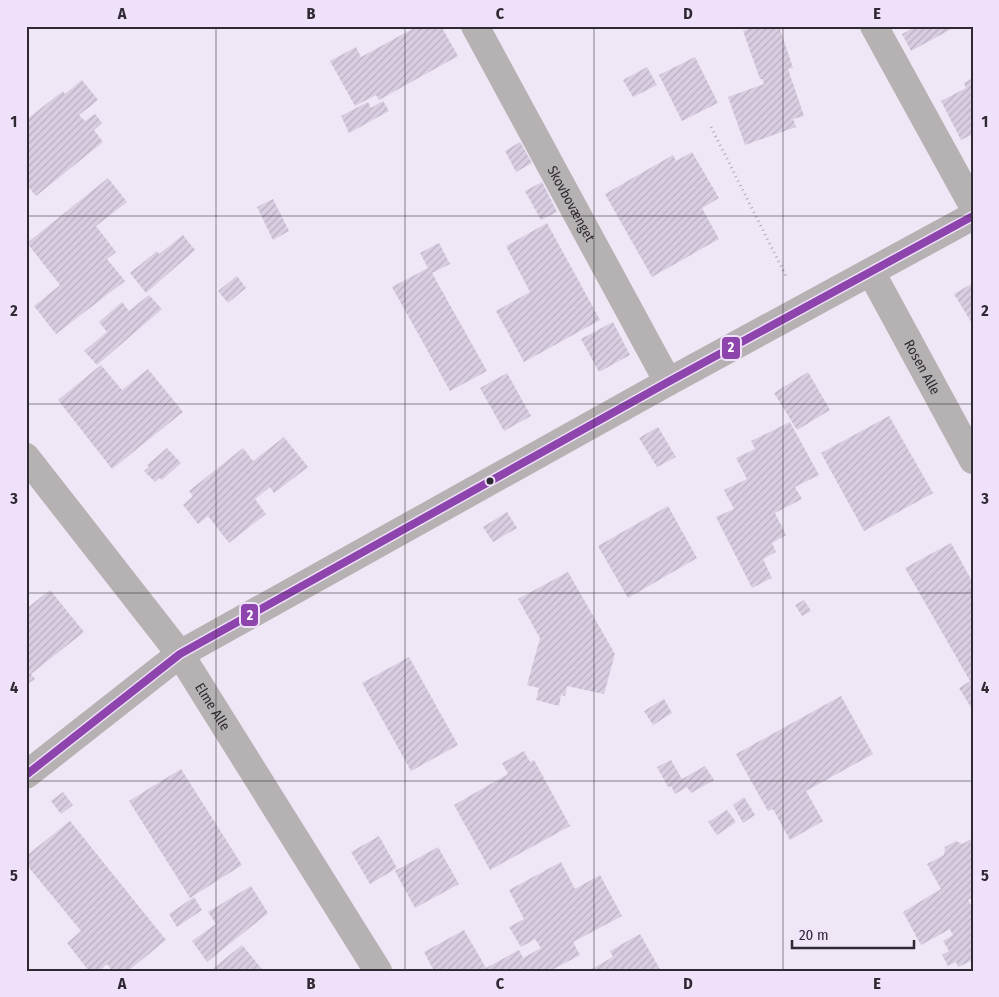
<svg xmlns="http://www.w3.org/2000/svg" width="999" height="997" viewBox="0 0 999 997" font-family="'Fira Sans Condensed',sans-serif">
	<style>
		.building { fill: url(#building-hatch) }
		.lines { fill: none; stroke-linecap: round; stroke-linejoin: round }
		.path { stroke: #b1acaf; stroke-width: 3; stroke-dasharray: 1 4; stroke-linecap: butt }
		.minor { stroke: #b6b1b2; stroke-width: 28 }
		.bus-1-casing { stroke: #f0e1fb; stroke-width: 11 }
		.bus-1 { stroke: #8e44ad; stroke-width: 8 }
		.grid { fill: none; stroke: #2e2932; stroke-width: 1; stroke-opacity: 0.55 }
		.bus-dot { fill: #2e2932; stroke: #f0e1fb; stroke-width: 2 }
		.labels { text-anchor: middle; stroke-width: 4; stroke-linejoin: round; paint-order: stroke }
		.street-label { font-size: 14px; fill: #2e2932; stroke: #f0e1fb }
		.line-badge { stroke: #f0e1fb; stroke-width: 2 }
		.badge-label { font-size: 14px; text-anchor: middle; font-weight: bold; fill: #fff }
		.neatline { fill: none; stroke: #2e2932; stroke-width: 2 }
		.grid-label { font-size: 16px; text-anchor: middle; font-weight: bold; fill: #2e2932 }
	</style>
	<defs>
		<pattern id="building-hatch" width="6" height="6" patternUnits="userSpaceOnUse" patternTransform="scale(1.25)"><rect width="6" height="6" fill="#d8cde1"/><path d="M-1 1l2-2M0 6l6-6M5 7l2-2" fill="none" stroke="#bab0c2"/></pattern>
	</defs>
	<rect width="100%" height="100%" fill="#efe7f5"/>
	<!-- building -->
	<path class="building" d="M 418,26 L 441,26 L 458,56 L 379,100 L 376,95 L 355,106 L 330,61 L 356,47 L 361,57 Z
		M 756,26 L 779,26 L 793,68 L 788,69 L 804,116 L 793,119 L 796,127 L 745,145 L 728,97 L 764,84 L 762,79 L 760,79 L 743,31 Z
		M 917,26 L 957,26 L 911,51 L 902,34 Z
		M 695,57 L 718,103 L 682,121 L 659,75 Z
		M 647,67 L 657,85 L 633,97 L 623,80 Z
		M 973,78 L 973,134 L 961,140 L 941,101 L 966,88 L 964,83 Z
		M 82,80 L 98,100 L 79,115 L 85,121 L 95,114 L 102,123 L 94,130 L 103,142 L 36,196 L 26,184 L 26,120 L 63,91 L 65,94 Z
		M 383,101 L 389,111 L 349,133 L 341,116 L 368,102 L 371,108 Z
		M 520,142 L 532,163 L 516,172 L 505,151 Z
		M 692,152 L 719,198 L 702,208 L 719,239 L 652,277 L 605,194 L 673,155 L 676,161 Z
		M 108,178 L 127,202 L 96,226 L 116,252 L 107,259 L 125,281 L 56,334 L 34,306 L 60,285 L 27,243 Z
		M 542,182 L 557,212 L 541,220 L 525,191 Z
		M 273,199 L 289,231 L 273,240 L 257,207 Z
		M 547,223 L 600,320 L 524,362 L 496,311 L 530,292 L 506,246 Z
		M 183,235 L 195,250 L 146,293 L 130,273 L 157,251 L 159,254 Z
		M 439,243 L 450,264 L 432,273 L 487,371 L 450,391 L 392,287 L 428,268 L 420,253 Z
		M 237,276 L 246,288 L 228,303 L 218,291 Z
		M 973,283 L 973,325 L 954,294 Z
		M 149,295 L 162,309 L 97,365 L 84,351 L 107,332 L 99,322 L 122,302 L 129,311 Z
		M 613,322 L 630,355 L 599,372 L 581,339 Z
		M 101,365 L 122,390 L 148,369 L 183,412 L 112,469 L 58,400 Z
		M 808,372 L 830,410 L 797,430 L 774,393 Z
		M 507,373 L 531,416 L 504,431 L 480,388 Z
		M 889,416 L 933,493 L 864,531 L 821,453 Z
		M 790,422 L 819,475 L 795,487 L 802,499 L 775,513 L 786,535 L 772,543 L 776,552 L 763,559 L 772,578 L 752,588 L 716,517 L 734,509 L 724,490 L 747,479 L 736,458 L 755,449 L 751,441 Z
		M 658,427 L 676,457 L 657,467 L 639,438 Z
		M 284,437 L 308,467 L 274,493 L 270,487 L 255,499 L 266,514 L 229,543 L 208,516 L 198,524 L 183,505 L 193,496 L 189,491 L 243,448 L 253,461 Z
		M 167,448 L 181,463 L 162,480 L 159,478 L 155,482 L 144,471 L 149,467 L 147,465 Z
		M 668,506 L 697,558 L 628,598 L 598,546 Z
		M 507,512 L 517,528 L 493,542 L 483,527 Z
		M 951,543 L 973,583 L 973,711 L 959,688 L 970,681 L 905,568 Z
		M 568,572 L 615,654 L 604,694 L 567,686 L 565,696 L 561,695 L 559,706 L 536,700 L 539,688 L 527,685 L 540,638 L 518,599 Z
		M 50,590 L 84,632 L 31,674 L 35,679 L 26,685 L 26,609 Z
		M 804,600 L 811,611 L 802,616 L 795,605 Z
		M 409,657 L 458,745 L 411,771 L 362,683 Z
		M 841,696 L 873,754 L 806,791 L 823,821 L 790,840 L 773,809 L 768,811 L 736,754 Z
		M 664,699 L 672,713 L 653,725 L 644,711 Z
		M 524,751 L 530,762 L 534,760 L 570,826 L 490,870 L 454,805 L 508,774 L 502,763 Z
		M 671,760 L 682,779 L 705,766 L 714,780 L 691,793 L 687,787 L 675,794 L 671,786 L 668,787 L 657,767 Z
		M 181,769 L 242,865 L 190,898 L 129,801 Z
		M 63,792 L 73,805 L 61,814 L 51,801 Z
		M 744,797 L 755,815 L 743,823 L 733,805 Z
		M 727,810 L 736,822 L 717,835 L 708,822 Z
		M 70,821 L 166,940 L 128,971 L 112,971 L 107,964 L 99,971 L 89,971 L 67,943 L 81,931 L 26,864 L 26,856 Z
		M 379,836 L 397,868 L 370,884 L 351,852 Z
		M 973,838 L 973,897 L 968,900 L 973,909 L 973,960 L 958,967 L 956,962 L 948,966 L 942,955 L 949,951 L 943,941 L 953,935 L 950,929 L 921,945 L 903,912 L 941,889 L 927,864 L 944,855 L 945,847 L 956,841 L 962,844 Z
		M 438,847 L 459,884 L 415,908 L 395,871 Z
		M 561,862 L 575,889 L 600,875 L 622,916 L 573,942 L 580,955 L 550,971 L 434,971 L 424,952 L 464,930 L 486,968 L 519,950 L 523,958 L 541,948 L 535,939 L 521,947 L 509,927 L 524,919 L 509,890 Z
		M 251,886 L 268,913 L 207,962 L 192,941 L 216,924 L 208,912 Z
		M 194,897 L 202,910 L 177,927 L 169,914 Z
		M 640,934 L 661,971 L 588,971 L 613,957 L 610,951 Z
		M 242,945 L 262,969 L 259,971 L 210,971 Z"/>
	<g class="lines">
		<!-- path -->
		<path class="path" d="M 711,127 L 787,278"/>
		<!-- minor -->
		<g class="minor">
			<path id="s1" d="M 475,26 L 668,382"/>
			<path d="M 874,26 L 973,206"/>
			<path id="s2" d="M 871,272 L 973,460"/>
			<path id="s3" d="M 26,457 L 180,654 L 378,971"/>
			<path d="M 26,775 L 180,654 L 668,382 L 973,216"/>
		</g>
		<!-- bus-1 casing -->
		<g class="bus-1-casing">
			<path id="bus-1" d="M 26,775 L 180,654 L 668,382 L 973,216"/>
		</g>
		<!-- bus-1 -->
		<use href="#bus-1" class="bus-1"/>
	</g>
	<!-- grid -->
	<path class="grid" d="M 216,26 L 216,971M 405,26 L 405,971M 594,26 L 594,971M 783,26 L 783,971M 26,216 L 973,216M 26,404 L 973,404M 26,593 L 973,593M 26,781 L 973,781"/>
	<!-- markers -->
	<circle class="bus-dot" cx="490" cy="481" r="4.5"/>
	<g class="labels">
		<!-- street labels -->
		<g class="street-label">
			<text dy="5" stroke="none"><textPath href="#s1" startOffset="202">Skovbovænget</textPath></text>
			<text dy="5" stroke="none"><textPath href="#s2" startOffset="108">Rosen Alle</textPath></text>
			<text dy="5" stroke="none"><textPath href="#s3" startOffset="312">Elme Alle</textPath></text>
		</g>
	</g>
	<g class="line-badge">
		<rect x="721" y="336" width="20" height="24" rx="5" fill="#8e44ad"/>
		<rect x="240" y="603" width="19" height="24" rx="5" fill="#8e44ad"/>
	</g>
	<g class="badge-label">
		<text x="731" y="352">2</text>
		<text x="250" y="620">2</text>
	</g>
	<!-- border -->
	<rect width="999" height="997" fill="none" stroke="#f0e1fb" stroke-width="55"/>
	<!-- scale -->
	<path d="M792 940v8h122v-8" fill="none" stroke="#2e2932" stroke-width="2.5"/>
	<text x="799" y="940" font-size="15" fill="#2e2932" stroke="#f0e1fb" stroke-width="4" paint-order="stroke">20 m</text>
	<rect x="28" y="28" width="944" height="942" class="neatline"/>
	<g class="grid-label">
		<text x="122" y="19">A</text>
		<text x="311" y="19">B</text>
		<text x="500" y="19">C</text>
		<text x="688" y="19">D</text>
		<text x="877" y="19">E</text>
		<text x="14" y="127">1</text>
		<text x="985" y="127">1</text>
		<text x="14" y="316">2</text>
		<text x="985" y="316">2</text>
		<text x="14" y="504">3</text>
		<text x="985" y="504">3</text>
		<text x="14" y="693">4</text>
		<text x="985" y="693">4</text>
		<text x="14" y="881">5</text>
		<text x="985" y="881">5</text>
		<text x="122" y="989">A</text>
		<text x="311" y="989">B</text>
		<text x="500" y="989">C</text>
		<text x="688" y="989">D</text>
		<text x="877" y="989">E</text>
	</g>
</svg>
